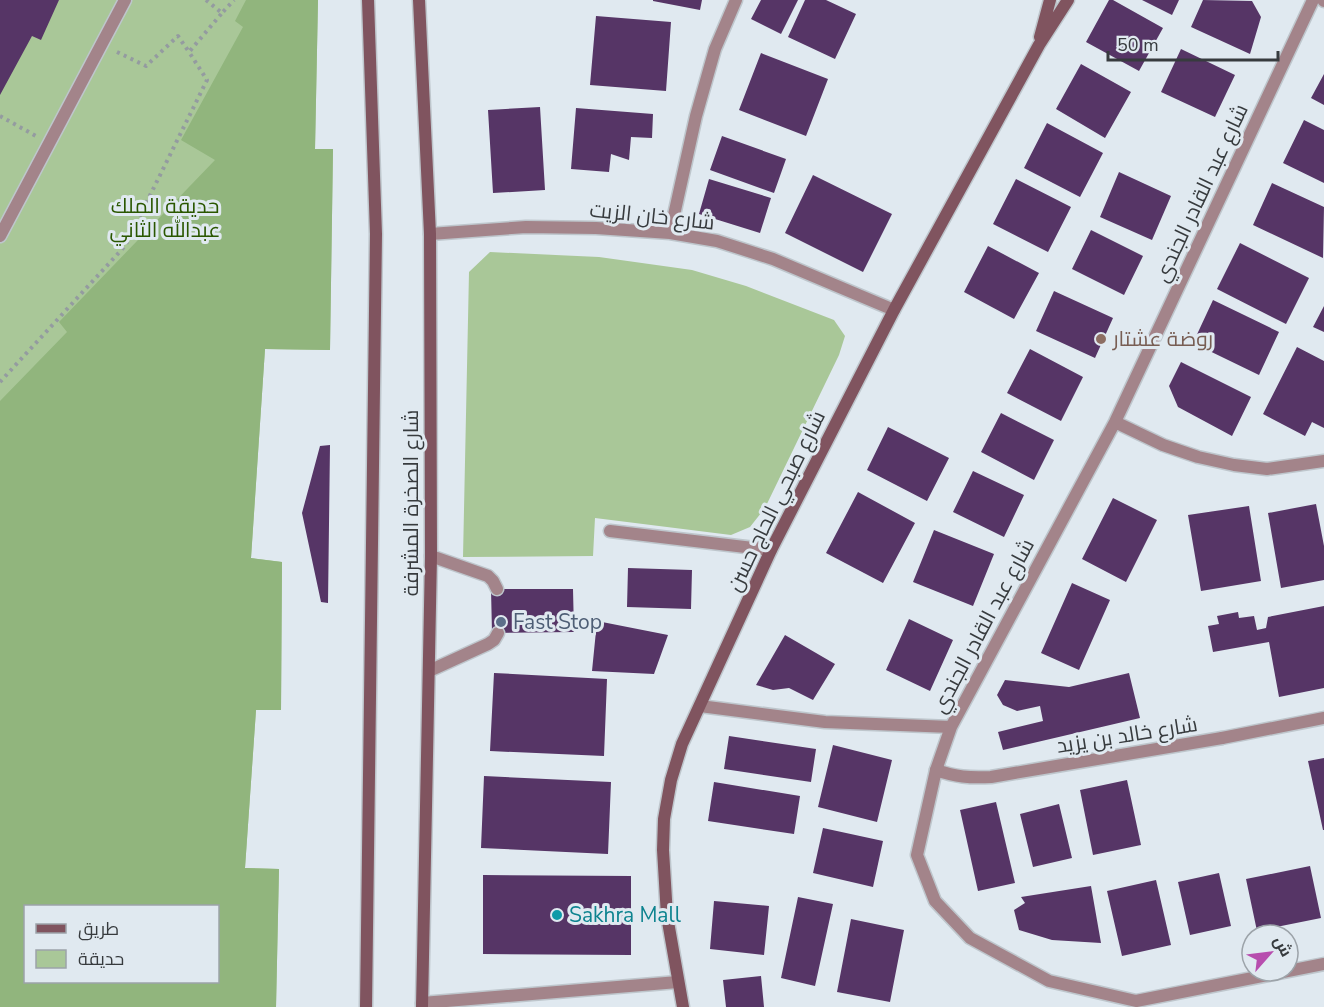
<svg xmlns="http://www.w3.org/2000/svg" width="1324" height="1007" viewBox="0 0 1324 1007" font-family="'Nunito Sans',Cairo,sans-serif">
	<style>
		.green { fill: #a9c798; fill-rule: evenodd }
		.forest { fill: #91b57d; fill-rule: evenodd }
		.building { fill: #563566 }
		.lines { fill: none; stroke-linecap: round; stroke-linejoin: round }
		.lane-casing { stroke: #bec6cc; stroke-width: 15 }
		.street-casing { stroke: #bec6cc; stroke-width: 15 }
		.secondary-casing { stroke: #bec6cc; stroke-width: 15 }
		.path { stroke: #949ba0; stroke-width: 4; stroke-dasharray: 3 4.5; stroke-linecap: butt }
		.lane { stroke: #a3848a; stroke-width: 12 }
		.street { stroke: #a3848a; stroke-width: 12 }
		.secondary { stroke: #80545f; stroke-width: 12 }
		.education-dot { fill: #8d6e63; stroke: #e0e9f0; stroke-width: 2 }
		.service-dot { fill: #5c6f8a; stroke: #e0e9f0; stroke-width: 2 }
		.culture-dot { fill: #0f9aa8; stroke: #e0e9f0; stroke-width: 2 }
		.labels { text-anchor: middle; stroke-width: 6; stroke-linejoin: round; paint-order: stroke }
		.street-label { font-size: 21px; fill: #373b3e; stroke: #e0e9f0 }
		.park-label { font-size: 21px; fill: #2a5700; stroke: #e0e9f0 }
		.education-label { font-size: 21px; fill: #785e54; stroke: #e0e9f0; text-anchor: start }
		.service-label { font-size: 21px; fill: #4e5e75; stroke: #e0e9f0; text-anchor: start }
		.culture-label { font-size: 21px; fill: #0d838f; stroke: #e0e9f0; text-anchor: start }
	</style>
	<rect width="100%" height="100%" fill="#e0e9f0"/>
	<!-- green -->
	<path class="green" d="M 0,0 L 318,0 L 315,149 L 333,149 L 330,350 L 265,349 L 251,558 L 282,562 L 281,710 L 256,710 L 245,868 L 279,869 L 276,1007 L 0,1007 ZM 26,906 L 218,906 L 218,982 L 26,982 Z
		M 490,252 L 599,257 L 692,270 L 746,286 L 834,320 L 845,336 L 839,355 L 765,508 L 750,527 L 731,535 L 595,518 L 593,556 L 463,557 L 469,272 Z"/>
	<!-- forest -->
	<path class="forest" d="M 246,0 L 318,0 L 315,149 L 333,149 L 330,350 L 265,349 L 251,558 L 282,562 L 281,710 L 256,710 L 245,868 L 279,869 L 276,1007 L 0,1007 L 0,401 L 67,332 L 59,322 L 215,160 L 181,140 L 243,27 L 235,21 ZM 26,906 L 218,906 L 218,982 L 26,982 Z"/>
	<!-- building -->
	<path class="building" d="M 0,0 L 59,0 L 41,40 L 32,36 L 0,95 Z
		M 653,0 L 702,0 L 700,10 L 653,1 Z
		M 761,0 L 798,0 L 781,34 L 751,19 Z
		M 805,0 L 826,0 L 856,14 L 835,59 L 788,37 Z
		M 1109,0 L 1113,0 L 1163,28 L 1139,71 L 1086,42 Z
		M 1142,0 L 1179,0 L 1172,15 Z
		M 1203,0 L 1252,1 L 1261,17 L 1250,54 L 1191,27 Z
		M 596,16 L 671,22 L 666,91 L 590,85 Z
		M 1181,49 L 1235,75 L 1215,117 L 1161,92 Z
		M 761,53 L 828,79 L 806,136 L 739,110 Z
		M 1081,64 L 1131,92 L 1105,138 L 1056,109 Z
		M 1324,74 L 1324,105 L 1311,98 Z
		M 540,107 L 545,190 L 493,193 L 488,110 Z
		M 576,108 L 653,114 L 652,138 L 631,137 L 629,160 L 611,154 L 609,172 L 571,169 Z
		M 1304,120 L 1324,130 L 1324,183 L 1283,163 Z
		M 1047,123 L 1103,153 L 1080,197 L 1024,168 Z
		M 722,136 L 786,159 L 774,193 L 710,170 Z
		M 1119,172 L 1171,196 L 1152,240 L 1100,217 Z
		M 813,175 L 892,214 L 863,272 L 785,233 Z
		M 709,179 L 771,198 L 760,233 L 699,214 Z
		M 1016,179 L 1071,207 L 1048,252 L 993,224 Z
		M 1272,183 L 1324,207 L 1323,258 L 1253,225 Z
		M 1091,230 L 1143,256 L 1124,295 L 1072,269 Z
		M 1240,243 L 1309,278 L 1286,324 L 1217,289 Z
		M 988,246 L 1039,273 L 1014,319 L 964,292 Z
		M 1054,291 L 1113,318 L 1095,358 L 1036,331 Z
		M 1213,300 L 1279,332 L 1259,375 L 1193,343 Z
		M 1324,306 L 1324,332 L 1313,327 Z
		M 1297,347 L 1324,361 L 1324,428 L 1312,422 L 1305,436 L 1263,414 Z
		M 1030,349 L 1083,377 L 1061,421 L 1007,393 Z
		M 1181,362 L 1251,397 L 1232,436 L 1178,407 L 1169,386 Z
		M 1001,413 L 1054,440 L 1034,480 L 981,452 Z
		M 888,427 L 949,458 L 927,501 L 867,470 Z
		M 330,445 L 328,603 L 321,602 L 302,513 L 320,446 Z
		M 973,471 L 1024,495 L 1004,537 L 953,512 Z
		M 858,492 L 915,523 L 883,583 L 826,553 Z
		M 1113,498 L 1157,520 L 1126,582 L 1082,559 Z
		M 1316,504 L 1324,546 L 1324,580 L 1281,588 L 1268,513 Z
		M 1249,506 L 1261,581 L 1201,591 L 1188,515 Z
		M 934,530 L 994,554 L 973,606 L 913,582 Z
		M 628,568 L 692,570 L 691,609 L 627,607 Z
		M 1072,583 L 1110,600 L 1079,670 L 1041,653 Z
		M 491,589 L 573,589 L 574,632 L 492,633 Z
		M 1324,606 L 1324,688 L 1279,697 L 1269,642 L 1213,652 L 1208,626 L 1219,624 L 1217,616 L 1238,612 L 1239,618 L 1254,616 L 1257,630 L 1266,628 L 1268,617 Z
		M 909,619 L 953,640 L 930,691 L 886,670 Z
		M 597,621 L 668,635 L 654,674 L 592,671 Z
		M 785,635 L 835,664 L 813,700 L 789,688 L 773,690 L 756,685 Z
		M 494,673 L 607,679 L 604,756 L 490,751 Z
		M 1129,673 L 1140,718 L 1003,750 L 998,732 L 1043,721 L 1040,706 L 1017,711 L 1003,705 L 997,695 L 1005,680 L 1069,687 Z
		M 729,736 L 816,749 L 811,782 L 724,769 Z
		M 833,745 L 892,760 L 877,822 L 818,807 Z
		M 1324,758 L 1324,830 L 1323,830 L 1308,761 Z
		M 484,776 L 611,782 L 608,854 L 481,848 Z
		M 1127,780 L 1141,845 L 1093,855 L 1080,790 Z
		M 714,782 L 800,796 L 794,834 L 708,821 Z
		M 996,802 L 1015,883 L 978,891 L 960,810 Z
		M 1059,804 L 1072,858 L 1033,867 L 1020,814 Z
		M 823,828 L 883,841 L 873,887 L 813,873 Z
		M 1310,866 L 1321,918 L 1257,931 L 1246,879 Z
		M 1219,873 L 1231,926 L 1190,935 L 1178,882 Z
		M 483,875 L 631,876 L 631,955 L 483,954 Z
		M 1156,880 L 1171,945 L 1122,956 L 1107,891 Z
		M 1091,886 L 1101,943 L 1052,940 L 1019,930 L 1014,910 L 1025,903 L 1021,897 Z
		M 798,897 L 833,904 L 815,986 L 781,978 Z
		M 714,901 L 769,906 L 764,955 L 710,949 Z
		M 851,919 L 904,930 L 890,1002 L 837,992 Z
		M 761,976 L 764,1007 L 726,1007 L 723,980 Z"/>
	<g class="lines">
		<!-- lane casing -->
		<g class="lane-casing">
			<path id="lane" d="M 0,236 L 125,0
				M 431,556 L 488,576 L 493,581 L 497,589
				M 429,671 L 488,644 L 494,640 L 498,633
				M 936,770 C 956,777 969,778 991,777 L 1222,738"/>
		</g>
		<!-- street casing -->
		<g class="street-casing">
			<path id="street" d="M 1313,0 L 1115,422 L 951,727 L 936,770 L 917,855 L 935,901 L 970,938 L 1049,981 L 1136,1001 L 1324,964
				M 1323,0 L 1324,1
				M 670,233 L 696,116 L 715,49 L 736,0
				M 430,234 L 526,227 L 596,228 L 670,233 L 717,241 L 773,259 L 894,310
				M 1115,422 L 1163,445 L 1198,457 L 1234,465 L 1267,469 L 1324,461
				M 610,531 L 771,550
				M 700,706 L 825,722 L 951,727
				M 1222,738 L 1324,718
				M 422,1003 L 678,982"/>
		</g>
		<!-- secondary casing -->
		<g class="secondary-casing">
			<path id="secondary" d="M 419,0 L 430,234 L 431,556 L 422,1007
				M 1040,37 L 1050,0
				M 366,1007 L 376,234 L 368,0
				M 683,1007 L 667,916 L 663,850 L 664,819 L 671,780 L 682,744 L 771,550 L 894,310 L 1039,45 L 1068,0"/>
		</g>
		<!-- path -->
		<path class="path" d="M 206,0 L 222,13 L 234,0
			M 117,52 L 146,66 L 178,36 L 189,52
			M 0,116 L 36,136
			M 0,382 L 125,246 L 207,80 L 189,52 L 222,13"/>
		<!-- lane -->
		<use href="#lane" class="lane"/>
		<!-- street -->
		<use href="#street" class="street"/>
		<!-- secondary -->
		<use href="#secondary" class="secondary"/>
	</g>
	<!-- markers -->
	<circle class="education-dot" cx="1101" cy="339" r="6"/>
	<circle class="service-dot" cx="501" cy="622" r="6"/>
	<circle class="culture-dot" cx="557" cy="915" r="6"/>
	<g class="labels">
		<!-- street labels -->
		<g class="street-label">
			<text transform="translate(1201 193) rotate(-65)" y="7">شارع عبد القادر الجندي</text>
			<text transform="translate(652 216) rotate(6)" y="7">شارع خان الزيت</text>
			<text transform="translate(776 501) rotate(-64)" y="7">شارع صبحي الحاج حسن</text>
			<text transform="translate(411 503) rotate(-90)" y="7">شارع الصخرة المشرفة</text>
			<text transform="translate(983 626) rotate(-62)" y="7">شارع عبد القادر الجندي</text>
			<text transform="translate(1127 735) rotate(-9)" y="7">شارع خالد بن يزيد</text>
		</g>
		<!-- park labels -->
		<g class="park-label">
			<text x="165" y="213">حديقة الملك<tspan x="165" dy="24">عبدالله الثاني</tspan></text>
		</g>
		<!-- education labels -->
		<g class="education-label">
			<text x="1113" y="346">روضة عشتار</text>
		</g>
		<!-- service labels -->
		<g class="service-label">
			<text x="513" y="629">Fast Stop</text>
		</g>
		<!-- culture labels -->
		<g class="culture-label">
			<text x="569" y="922">Sakhra Mall</text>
		</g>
	</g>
	<!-- legend -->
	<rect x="24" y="905" width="195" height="78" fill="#e0e9f0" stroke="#9ca3a9" stroke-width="1.5"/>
	<rect x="36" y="924" width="30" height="9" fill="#80545f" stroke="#9ca3a9" stroke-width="1.5"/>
	<text x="78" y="935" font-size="18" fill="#373b3e">طريق</text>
	<rect x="36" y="950" width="30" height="18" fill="#a9c798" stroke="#9ca3a9" stroke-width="1.5"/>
	<text x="78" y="965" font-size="18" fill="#373b3e">حديقة</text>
	<!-- north arrow -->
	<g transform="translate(1270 953) rotate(62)"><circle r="28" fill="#e0e9f0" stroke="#9ca3a9" stroke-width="1.5"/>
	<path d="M0-4.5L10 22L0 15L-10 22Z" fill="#b74dae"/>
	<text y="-9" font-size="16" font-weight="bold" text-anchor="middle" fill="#373b3e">ش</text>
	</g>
	<!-- scale -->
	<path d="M1108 51v9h170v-9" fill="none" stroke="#373b3e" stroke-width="3"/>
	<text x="1117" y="51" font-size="18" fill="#373b3e" stroke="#e0e9f0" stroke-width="4.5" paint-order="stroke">50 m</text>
</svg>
